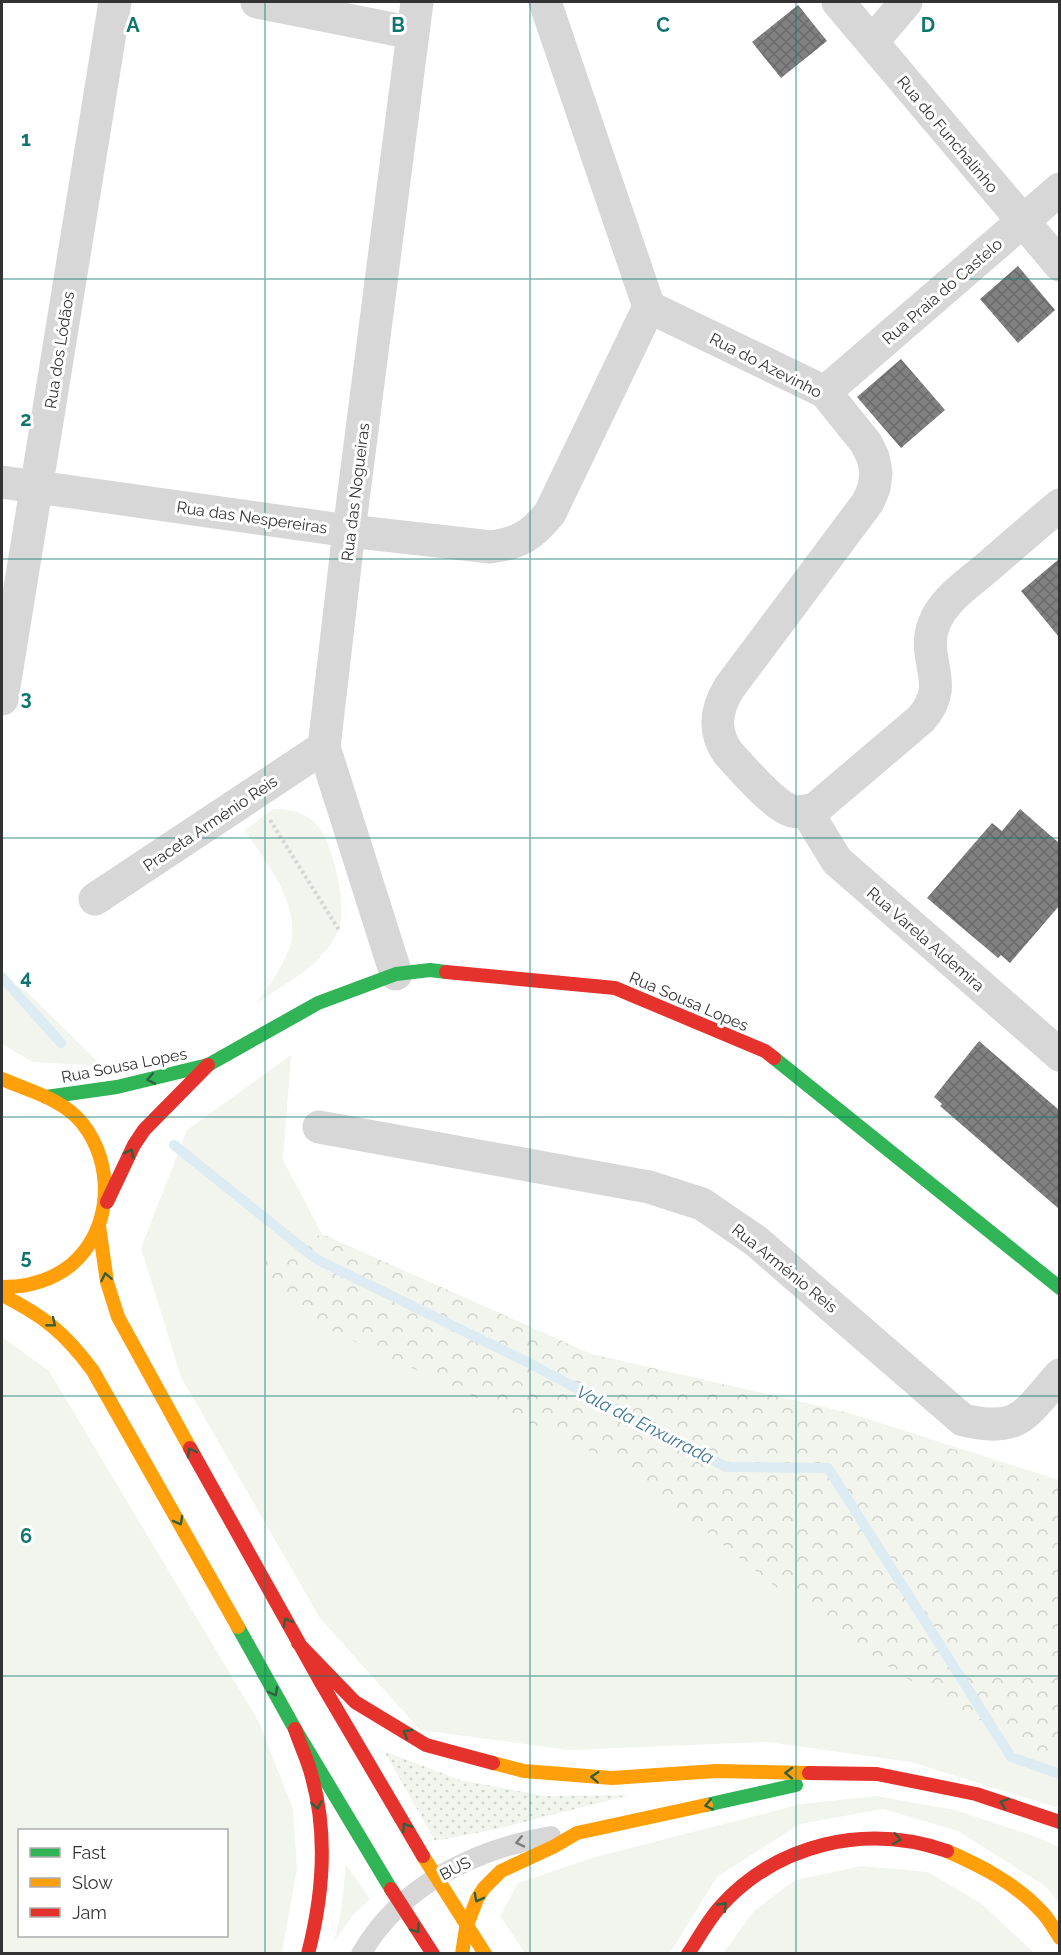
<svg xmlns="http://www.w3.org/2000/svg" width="1061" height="1955" viewBox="0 0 1061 1955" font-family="Raleway,sans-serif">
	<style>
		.grass { fill: #f1f5ed; fill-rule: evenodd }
		.forest { fill: url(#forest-crowns) }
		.park { fill: url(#park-dots) }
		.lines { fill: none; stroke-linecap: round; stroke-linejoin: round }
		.stream { stroke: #ddebf3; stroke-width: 10 }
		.building { fill: url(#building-cross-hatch) }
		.path { stroke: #d6d6d6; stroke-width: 4; stroke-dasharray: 3 3; stroke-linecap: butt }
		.lane { stroke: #d7d7d7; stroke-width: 20 }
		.street { stroke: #d7d7d7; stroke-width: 33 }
		.fast { stroke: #30b455; stroke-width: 14 }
		.slow { stroke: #ff9f0a; stroke-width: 14 }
		.jam { stroke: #e5322d; stroke-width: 14 }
		.oneway { stroke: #32603f }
		.oneway2 { stroke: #7d7d7d }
		.grid { fill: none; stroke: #0f766e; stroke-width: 1.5; stroke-opacity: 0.55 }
		.labels { text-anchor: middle; stroke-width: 6; stroke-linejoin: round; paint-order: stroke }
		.street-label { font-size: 16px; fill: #333; stroke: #fff }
		.water-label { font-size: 18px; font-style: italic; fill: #3f7597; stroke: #fff }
		.grid-label { font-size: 20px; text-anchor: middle; font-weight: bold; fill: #0f766e; stroke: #fff; stroke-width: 6; stroke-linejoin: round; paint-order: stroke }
	</style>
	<defs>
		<pattern id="forest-crowns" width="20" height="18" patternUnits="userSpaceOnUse" patternTransform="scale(1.5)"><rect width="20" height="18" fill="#f1f5ed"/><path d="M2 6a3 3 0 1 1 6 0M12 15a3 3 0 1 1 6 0" fill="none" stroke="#cfd2cc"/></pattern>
		<pattern id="park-dots" width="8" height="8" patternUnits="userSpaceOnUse" patternTransform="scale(1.5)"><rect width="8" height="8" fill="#f1f5ed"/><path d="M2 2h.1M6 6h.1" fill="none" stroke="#cfd2cc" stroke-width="1.8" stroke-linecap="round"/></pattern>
		<pattern id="building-cross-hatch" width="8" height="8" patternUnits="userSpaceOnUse" patternTransform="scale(1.5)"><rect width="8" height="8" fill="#818181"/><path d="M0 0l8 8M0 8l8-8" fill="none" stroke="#6a6a6a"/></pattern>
	</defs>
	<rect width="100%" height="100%" fill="#fff"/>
	<!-- grass -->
	<path class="grass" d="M 273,809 C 290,809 306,812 318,826 C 333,845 349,909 338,931 C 323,965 286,983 257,1003 C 269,984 285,965 291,943 C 300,902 265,862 245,830 Z
		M 2,978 L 25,990 L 102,1066 L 33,1062 L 2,1044 Z
		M 291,1055 L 283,1160 L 322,1234 L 591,1354 L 849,1413 L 1059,1480 L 1059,1808 L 911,1762 L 767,1742 L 569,1750 L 420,1730 L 320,1618 L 181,1377 L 141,1248 L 187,1130 Z
		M 2,1337 L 49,1371 L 259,1722 L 293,1809 L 297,1868 L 282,1953 L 2,1953 ZM 226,1830 L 226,1936 L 20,1936 L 20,1830 Z
		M 876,1796 L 955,1810 L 1037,1837 L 1059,1847 L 1059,1903 L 1045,1886 L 958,1831 L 883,1809 L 800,1824 L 717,1877 L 670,1953 L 525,1953 L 500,1916 L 518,1883 L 595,1857 L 802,1804 Z
		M 346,1865 L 370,1899 L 353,1915 L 334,1942 L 341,1912 Z
		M 862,1866 L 928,1872 L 982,1904 L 1034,1953 L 723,1953 L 754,1911 L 795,1880 Z"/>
	<!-- forest -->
	<path class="forest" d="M 322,1234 L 591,1354 L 849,1413 L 1059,1486 L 1059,1759 L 1034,1751 L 896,1672 L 776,1587 L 625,1467 L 315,1323 L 249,1270 Z"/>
	<!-- park -->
	<path class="park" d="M 384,1751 L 460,1780 L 546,1796 L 630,1795 L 496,1829 L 435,1841 Z"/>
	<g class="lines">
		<!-- stream -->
		<path class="stream" d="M 2,977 L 61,1043
			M 174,1145 L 316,1259 L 525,1361 L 726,1467 L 828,1468 L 1011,1757 L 1060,1774"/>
	</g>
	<!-- building -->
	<path class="building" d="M 798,5 L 827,41 L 781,78 L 752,42 Z
		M 1018,266 L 1055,310 L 1018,343 L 980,299 Z
		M 901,359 L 945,410 L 901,448 L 857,397 Z
		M 1059,559 L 1059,637 L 1021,591 Z
		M 1020,809 L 1059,843 L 1059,906 L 1010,963 L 1001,955 L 998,958 L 927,898 L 992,823 L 1002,831 Z
		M 979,1041 L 1059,1110 L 1059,1209 L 940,1106 L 942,1104 L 934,1097 Z"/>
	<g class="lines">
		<!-- path -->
		<path class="path" d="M 270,820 L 339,930"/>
		<!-- lane -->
		<path class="lane" d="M 361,1954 C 401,1885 475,1849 551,1836"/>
		<!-- street -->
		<path class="street" d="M 257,2 L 413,33
			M 545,2 L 649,307 L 825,392 L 866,443 L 873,457 L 876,473 L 874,488 L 868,502 L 729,688 C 715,711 713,731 728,753 C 742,768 774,806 792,811 C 800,813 807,811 815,809 L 921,719 C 953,683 920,661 934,624 C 943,599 971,582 990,565 C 1013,545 1036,525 1060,505
			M 838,2 L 1060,265
			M 872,42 L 906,2
			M 825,392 L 1060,189
			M 2,482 L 349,531 L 491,547 C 520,543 532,535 550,513 L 649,307
			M 2,699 L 115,2
			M 807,812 L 837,861 L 1060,1055
			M 95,899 L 324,747
			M 396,974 L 324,747 L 349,531 L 417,2
			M 319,1127 L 649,1187 L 702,1204 L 756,1241 L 963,1420 C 1021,1433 1024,1415 1060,1375"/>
		<!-- fast -->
		<path class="fast" d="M 774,1058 L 1060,1288
			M 46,1097 L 117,1087 L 208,1065 L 318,1003 L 396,974 L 430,970 L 446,972
			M 238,1627 L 295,1729 L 391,1889
			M 706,1805 L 796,1785"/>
		<!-- slow -->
		<path class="slow" d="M 2,1079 C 29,1091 63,1099 82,1123 C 115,1164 113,1230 71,1265 C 51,1281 27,1287 2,1287
			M 99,1226 L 107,1282 L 118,1317 L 190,1448
			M 2,1295 C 44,1316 65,1333 93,1371 L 238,1627
			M 493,1763 L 524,1771 L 612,1778 L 716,1771 L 809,1773
			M 947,1851 C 981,1866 1015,1883 1041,1911 C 1049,1919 1054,1929 1060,1938
			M 423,1856 L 485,1954
			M 462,1954 L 466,1928 L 477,1899 L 484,1888 L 501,1871 L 553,1847 L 577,1833 L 706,1805"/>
		<!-- jam -->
		<path class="jam" d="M 446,972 L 615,988 L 765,1051 L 774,1058
			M 107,1202 L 134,1145 L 144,1130 L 208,1065
			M 190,1448 L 323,1686 L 423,1856
			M 298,1643 L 355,1702 L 426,1745 L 493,1763
			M 295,1729 C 300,1745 308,1760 312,1777 C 328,1835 323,1896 308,1954
			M 809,1773 L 877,1774 L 976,1794 L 1060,1822
			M 391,1889 L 433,1954
			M 688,1954 C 698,1939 707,1922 719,1908 C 777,1843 866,1823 947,1851"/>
	</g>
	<!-- one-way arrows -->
	<defs><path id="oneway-chevron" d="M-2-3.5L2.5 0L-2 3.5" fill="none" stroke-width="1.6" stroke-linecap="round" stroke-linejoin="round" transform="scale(1.5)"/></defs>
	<g class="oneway">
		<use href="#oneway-chevron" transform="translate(151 1079) rotate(169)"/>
		<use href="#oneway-chevron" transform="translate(130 1153) rotate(-63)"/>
		<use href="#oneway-chevron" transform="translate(106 1277) rotate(-101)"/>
		<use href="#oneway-chevron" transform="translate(52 1323) rotate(39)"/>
		<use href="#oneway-chevron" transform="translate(191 1452) rotate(-119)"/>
		<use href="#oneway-chevron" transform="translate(179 1521) rotate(61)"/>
		<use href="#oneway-chevron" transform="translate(287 1622) rotate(-119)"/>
		<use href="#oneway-chevron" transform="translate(274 1692) rotate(61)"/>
		<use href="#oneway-chevron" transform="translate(407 1733) rotate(-149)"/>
		<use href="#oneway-chevron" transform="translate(789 1773) rotate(-179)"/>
		<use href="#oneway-chevron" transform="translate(595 1777) rotate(-176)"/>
		<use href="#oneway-chevron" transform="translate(1004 1803) rotate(-162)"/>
		<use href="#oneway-chevron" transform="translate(317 1805) rotate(81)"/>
		<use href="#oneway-chevron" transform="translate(709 1805) rotate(168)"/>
		<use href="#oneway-chevron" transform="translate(406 1827) rotate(-121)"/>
		<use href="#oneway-chevron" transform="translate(897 1839) rotate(8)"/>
		<use href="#oneway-chevron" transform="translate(478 1898) rotate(118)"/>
		<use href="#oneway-chevron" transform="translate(723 1906) rotate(-47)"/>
		<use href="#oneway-chevron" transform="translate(416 1929) rotate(56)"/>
	</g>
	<use class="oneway2" href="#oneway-chevron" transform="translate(520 1842) rotate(167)"/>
	<!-- grid -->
	<path class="grid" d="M 265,2 L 265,1954M 530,2 L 530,1954M 796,2 L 796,1954M 2,279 L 1060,279M 2,559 L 1060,559M 2,838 L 1060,838M 2,1117 L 1060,1117M 2,1396 L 1060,1396M 2,1676 L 1060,1676"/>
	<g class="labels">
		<!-- street labels -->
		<g class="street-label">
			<text transform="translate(948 134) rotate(50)" y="6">Rua do Funchalinho</text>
			<text transform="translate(942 291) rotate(-41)" y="6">Rua Praia do Castelo</text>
			<text transform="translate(59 350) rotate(-81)" y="6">Rua dos Lódãos</text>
			<text transform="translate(766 365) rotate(27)" y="6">Rua do Azevinho</text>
			<text transform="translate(355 492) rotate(-83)" y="6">Rua das Nogueiras</text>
			<text transform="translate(252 517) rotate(8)" y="6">Rua das Nespereiras</text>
			<text transform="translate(210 823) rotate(-34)" y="6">Praceta Arménio Reis</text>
			<text transform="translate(926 939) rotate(41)" y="6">Rua Varela Aldemira</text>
			<text transform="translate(689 1001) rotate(23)" y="6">Rua Sousa Lopes</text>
			<text transform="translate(124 1065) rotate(-11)" y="6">Rua Sousa Lopes</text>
			<text transform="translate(785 1268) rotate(39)" y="6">Rua Arménio Reis</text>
			<text transform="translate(455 1868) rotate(-27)" y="6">BUS</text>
		</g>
		<!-- water labels -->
		<g class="water-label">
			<text transform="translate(645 1425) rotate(27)" y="6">Vala da Enxurrada</text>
		</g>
	</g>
	<g class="grid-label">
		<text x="133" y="32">A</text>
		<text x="398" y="32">B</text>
		<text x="663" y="32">C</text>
		<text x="928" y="32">D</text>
		<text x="26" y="146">1</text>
		<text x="26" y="426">2</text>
		<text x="26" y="705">3</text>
		<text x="26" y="984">4</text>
		<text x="26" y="1264">5</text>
		<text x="26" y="1543">6</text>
	</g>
	<!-- border -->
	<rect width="1061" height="1955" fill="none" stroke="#333333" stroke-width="6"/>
	<!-- legend -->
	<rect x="18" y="1829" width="210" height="108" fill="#ffffff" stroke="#adadad" stroke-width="1.5"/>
	<rect x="30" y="1848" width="30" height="9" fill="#30b455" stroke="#adadad" stroke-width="1.5"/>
	<text x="72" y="1859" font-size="18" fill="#333333">Fast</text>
	<rect x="30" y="1878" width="30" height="9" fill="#ff9f0a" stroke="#adadad" stroke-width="1.5"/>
	<text x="72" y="1889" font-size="18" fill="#333333">Slow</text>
	<rect x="30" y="1908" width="30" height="9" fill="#e5322d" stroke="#adadad" stroke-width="1.5"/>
	<text x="72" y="1919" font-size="18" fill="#333333">Jam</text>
</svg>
